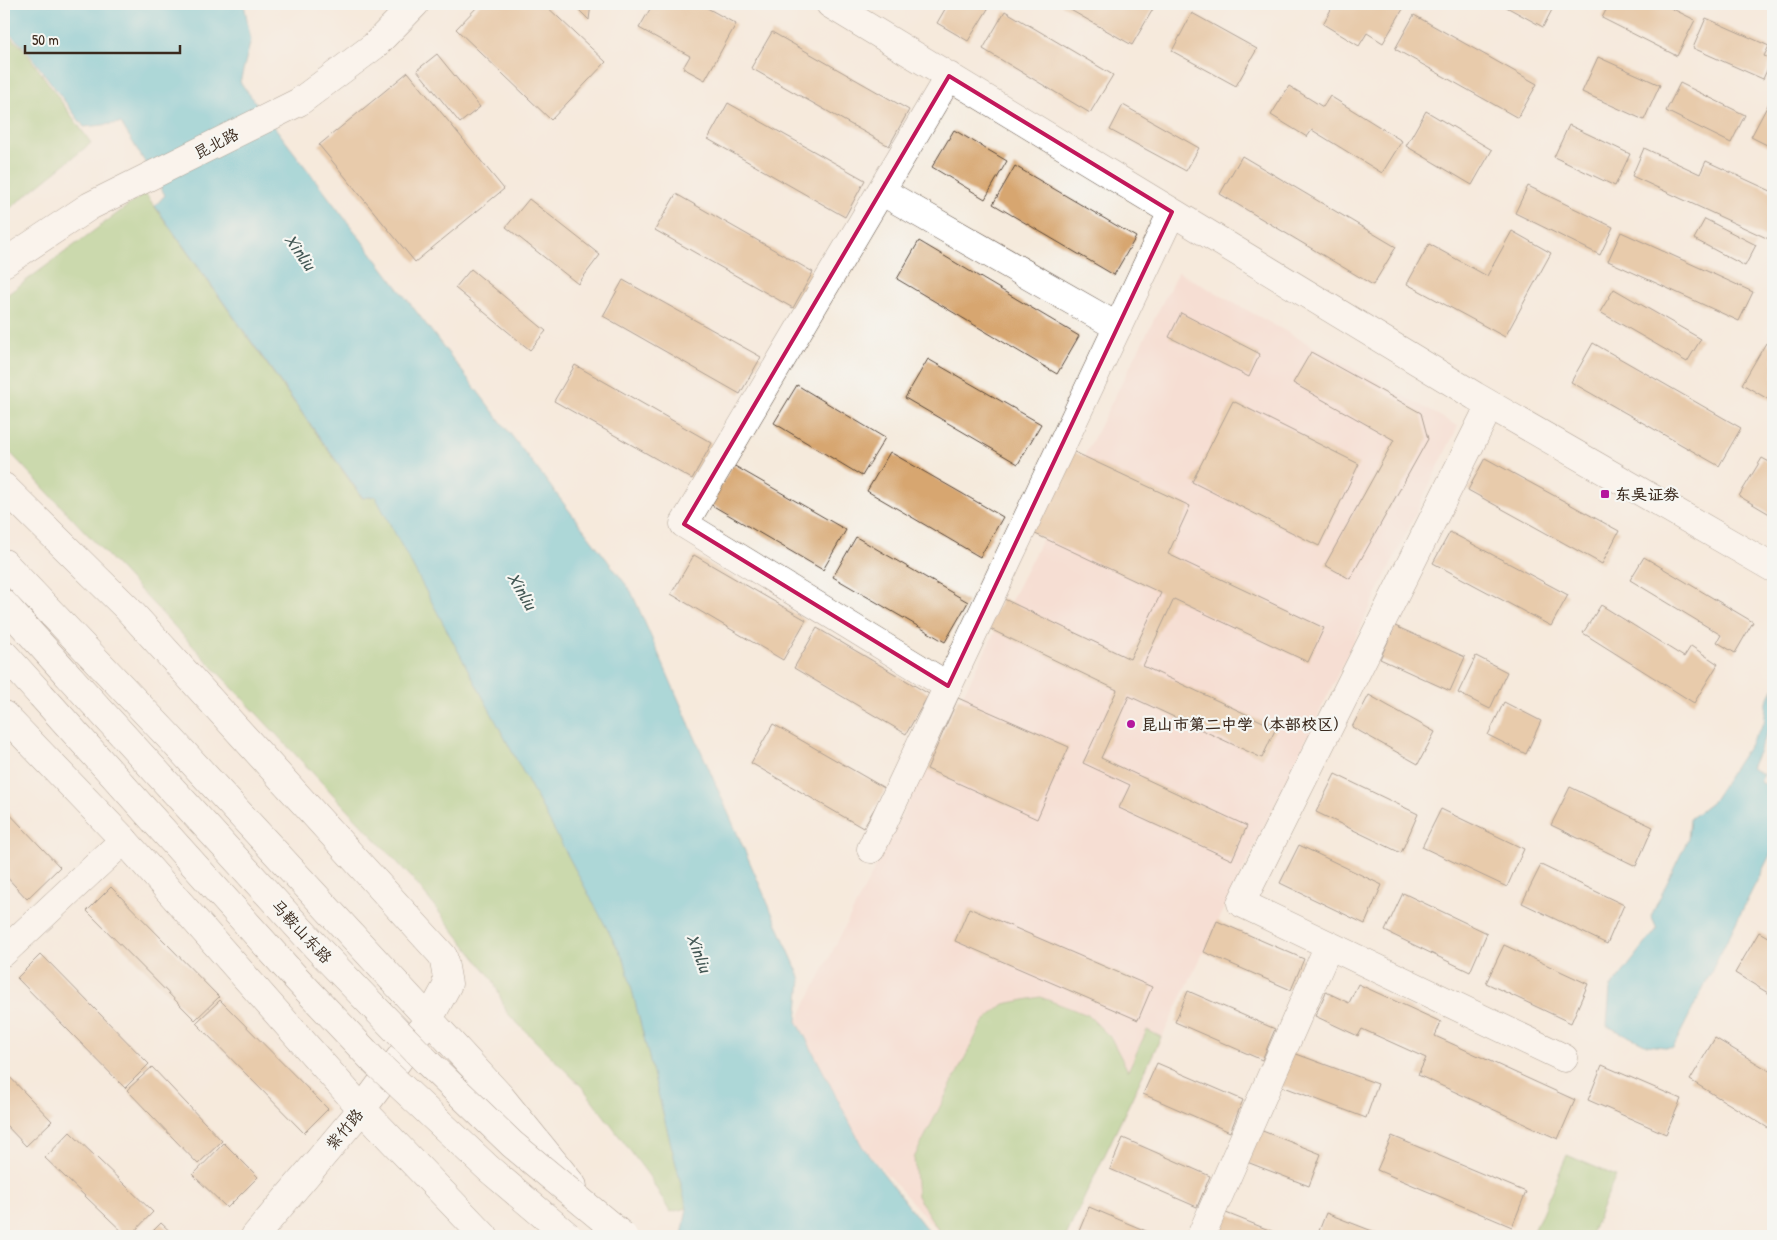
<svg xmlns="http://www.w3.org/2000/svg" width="1777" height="1240" viewBox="0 0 1777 1240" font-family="'Patrick Hand','LXGW WenKai TC',sans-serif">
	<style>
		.built { fill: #f7d1c8 }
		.green { fill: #97c573; stroke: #697848 }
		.water { fill: #56c0d1; stroke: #487578 }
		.building { fill: #d7a66f }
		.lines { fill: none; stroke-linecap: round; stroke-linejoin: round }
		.minor-casing { stroke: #57473a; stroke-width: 29 }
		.major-casing { stroke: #57473a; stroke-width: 29 }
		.minor { stroke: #fff; stroke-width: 28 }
		.major { stroke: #fff; stroke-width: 28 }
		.major-bridge-casing { stroke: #57473a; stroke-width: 29; stroke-linecap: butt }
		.major-bridge { stroke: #fff; stroke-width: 28 }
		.marked { fill: none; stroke: #c2185b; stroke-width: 4; stroke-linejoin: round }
		.poi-dot { fill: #b5179e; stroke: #f6f6f2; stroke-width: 2 }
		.labels { text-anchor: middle; stroke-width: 4.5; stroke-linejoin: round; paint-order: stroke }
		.street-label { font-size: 16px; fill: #3b2a1e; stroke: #f6f6f2 }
		.poi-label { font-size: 16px; font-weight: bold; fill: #3b2a1e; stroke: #f6f6f2; text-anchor: start }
		.water-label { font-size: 18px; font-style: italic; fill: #435754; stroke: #f6f6f2 }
	</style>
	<rect width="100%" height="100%" fill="#f6f6f2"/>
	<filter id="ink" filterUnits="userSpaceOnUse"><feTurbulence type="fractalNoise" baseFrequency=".02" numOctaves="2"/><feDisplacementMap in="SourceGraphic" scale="10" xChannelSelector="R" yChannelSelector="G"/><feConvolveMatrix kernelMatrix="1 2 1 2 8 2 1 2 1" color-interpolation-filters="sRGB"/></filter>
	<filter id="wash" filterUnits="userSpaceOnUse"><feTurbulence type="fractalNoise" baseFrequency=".0096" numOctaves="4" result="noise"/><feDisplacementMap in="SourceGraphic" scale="20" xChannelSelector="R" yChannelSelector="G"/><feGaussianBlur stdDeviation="1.12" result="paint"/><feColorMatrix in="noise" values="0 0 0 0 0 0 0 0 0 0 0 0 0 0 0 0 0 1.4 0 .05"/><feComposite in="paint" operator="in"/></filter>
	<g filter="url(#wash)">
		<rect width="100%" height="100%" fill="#f5eadc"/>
		<!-- built -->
		<path class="built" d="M 1178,272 L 1458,426 L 1066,1236 L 942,1236 L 862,1146 L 797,1021 Z"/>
		<!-- green -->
		<path class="green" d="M 4,32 L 23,48 L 91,143 L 4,213 Z
			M 145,193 L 362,498 L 375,496 L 625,962 L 687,1208 L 670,1212 L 649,1176 L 583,1088 L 507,1013 L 493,980 L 412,878 L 4,446 L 4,297 Z
			M 1040,997 L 1088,1015 L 1111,1038 L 1128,1071 L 1147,1030 L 1161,1037 L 1066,1236 L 942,1236 L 917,1196 L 914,1158 L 983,1022 L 1004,1004 Z
			M 1567,1155 L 1616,1176 L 1590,1236 L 1532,1236 Z"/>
		<!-- water -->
		<path class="water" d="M 4,4 L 244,4 L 251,40 L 240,82 L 631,591 L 801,979 L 797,1021 L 862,1146 L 932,1236 L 682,1236 L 687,1208 L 625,962 L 375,496 L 363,498 L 155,206 L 165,195 L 121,123 L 84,127 L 24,47 L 4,29 Z
			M 1773,688 L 1773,730 L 1769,728 L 1751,768 L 1763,774 L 1760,782 L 1772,787 L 1769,793 L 1773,796 L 1773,849 L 1673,1048 L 1647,1045 L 1607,1026 L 1610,989 L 1657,929 L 1651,916 L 1688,839 L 1690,819 L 1711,803 L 1764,723 L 1766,705 Z"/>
		<g id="blocks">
			<!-- building -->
			<path class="building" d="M 480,4 L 544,4 L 606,62 L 551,120 L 456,29 Z
				M 573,4 L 591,4 L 589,20 Z
				M 653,4 L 700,4 L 736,24 L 705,80 L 683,68 L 690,56 L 639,28 Z
				M 948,4 L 991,4 L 968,41 L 937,23 Z
				M 1060,4 L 1156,4 L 1132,45 Z
				M 1334,4 L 1350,4 L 1355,7 L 1357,4 L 1394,4 L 1403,9 L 1383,43 L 1367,33 L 1359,46 L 1323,24 Z
				M 1501,4 L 1555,4 L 1543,27 Z
				M 1609,4 L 1663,4 L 1695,20 L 1677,56 L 1602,18 Z
				M 1005,11 L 1113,75 L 1090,113 L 983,49 Z
				M 1192,13 L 1257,49 L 1236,86 L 1172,51 Z
				M 1414,15 L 1537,84 L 1518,118 L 1395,49 Z
				M 1706,18 L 1769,46 L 1764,56 L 1772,59 L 1763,79 L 1693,48 Z
				M 772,32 L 909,110 L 889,146 L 751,68 Z
				M 437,54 L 480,107 L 460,123 L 417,70 Z
				M 1598,57 L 1660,85 L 1644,120 L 1582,92 Z
				M 408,72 L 504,189 L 415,262 L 319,145 Z
				M 1680,83 L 1745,115 L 1731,143 L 1666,111 Z
				M 1289,86 L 1323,107 L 1330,96 L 1402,141 L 1382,173 L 1312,130 L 1307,137 L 1271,115 Z
				M 728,103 L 865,180 L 845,217 L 708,139 Z
				M 1769,103 L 1773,105 L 1773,148 L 1751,137 Z
				M 1123,105 L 1199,148 L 1186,171 L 1110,130 Z
				M 1426,111 L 1492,150 L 1472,185 L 1406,146 Z
				M 1569,125 L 1630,154 L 1615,186 L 1554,157 Z
				M 954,130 L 1007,161 L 985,199 L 932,167 Z
				M 1644,148 L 1700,174 L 1706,161 L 1773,192 L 1773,241 L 1632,176 Z
				M 1242,156 L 1396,247 L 1373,285 L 1220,194 Z
				M 1015,166 L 1136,237 L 1114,275 L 993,204 Z
				M 1528,186 L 1613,227 L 1600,255 L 1515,213 Z
				M 676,194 L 813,272 L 793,308 L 655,230 Z
				M 529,199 L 600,255 L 578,284 L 506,227 Z
				M 1705,219 L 1756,245 L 1745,266 L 1694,239 Z
				M 1512,231 L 1551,253 L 1505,337 L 1407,284 L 1429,244 L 1487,276 Z
				M 1621,232 L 1753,292 L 1739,321 L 1608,261 Z
				M 919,241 L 1079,336 L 1057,374 L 897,279 Z
				M 471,269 L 546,331 L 530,350 L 455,288 Z
				M 623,280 L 761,357 L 740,394 L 603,316 Z
				M 1614,289 L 1701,339 L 1687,362 L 1600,312 Z
				M 1181,313 L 1260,354 L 1249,377 L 1169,337 Z
				M 1593,343 L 1741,428 L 1719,466 L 1571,382 Z
				M 1766,343 L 1773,348 L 1773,402 L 1742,384 Z
				M 1311,352 L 1421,413 L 1428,439 L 1350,579 L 1325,565 L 1394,440 L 1293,383 Z
				M 928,359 L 1041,424 L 1018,464 L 905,398 Z
				M 575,365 L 712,443 L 692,479 L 554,401 Z
				M 797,385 L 885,438 L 862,476 L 774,423 Z
				M 1233,401 L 1359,464 L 1319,546 L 1192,482 Z
				M 1068,449 L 1190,506 L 1168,554 L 1324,628 L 1308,662 L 1174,599 L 1143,666 L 1276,728 L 1262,758 L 1129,696 L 1101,758 L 1247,826 L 1232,860 L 1119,808 L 1130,785 L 1083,763 L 1117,690 L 988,628 L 1002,598 L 1130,659 L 1161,593 L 1029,531 Z
				M 890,452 L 1003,517 L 980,557 L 867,491 Z
				M 1485,458 L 1619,531 L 1602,564 L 1468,490 Z
				M 1762,458 L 1773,464 L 1773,516 L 1739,496 Z
				M 733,465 L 846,530 L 823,570 L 710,504 Z
				M 1450,532 L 1568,595 L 1551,626 L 1433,563 Z
				M 856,537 L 968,602 L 945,642 L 833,577 Z
				M 694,555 L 806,620 L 783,660 L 671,594 Z
				M 1644,557 L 1753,622 L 1735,653 L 1717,642 L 1721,635 L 1630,580 Z
				M 1601,605 L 1684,657 L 1691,646 L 1718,664 L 1694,703 L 1583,633 Z
				M 1395,626 L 1465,657 L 1450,691 L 1380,659 Z
				M 817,628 L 929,694 L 906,734 L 794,668 Z
				M 1476,656 L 1507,672 L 1490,709 L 1458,693 Z
				M 1369,695 L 1435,732 L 1418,764 L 1352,727 Z
				M 958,698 L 1069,747 L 1037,819 L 927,769 Z
				M 1504,702 L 1541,721 L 1526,754 L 1488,735 Z
				M 773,724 L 886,789 L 863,828 L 751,763 Z
				M 1335,774 L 1418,814 L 1401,853 L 1316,812 Z
				M 1570,787 L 1653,827 L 1636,866 L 1551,825 Z
				M 4,808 L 60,867 L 27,899 L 4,874 Z
				M 1441,809 L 1524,849 L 1507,887 L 1422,847 Z
				M 1299,845 L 1382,885 L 1365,924 L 1280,883 Z
				M 1541,865 L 1624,905 L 1607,944 L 1522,903 Z
				M 111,887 L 219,997 L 195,1020 L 87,911 Z
				M 1403,893 L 1487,933 L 1470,972 L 1385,931 Z
				M 969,908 L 1152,987 L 1138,1020 L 955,941 Z
				M 1217,921 L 1304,959 L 1291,990 L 1204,952 Z
				M 1759,932 L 1773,940 L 1773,996 L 1735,973 Z
				M 1504,945 L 1588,984 L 1571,1023 L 1486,983 Z
				M 41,954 L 149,1064 L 125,1088 L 17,978 Z
				M 1358,984 L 1441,1022 L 1435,1036 L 1575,1100 L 1558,1139 L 1418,1075 L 1426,1058 L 1362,1029 L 1358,1036 L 1315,1016 L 1326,992 L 1349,1003 Z
				M 1188,991 L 1275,1029 L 1262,1060 L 1175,1022 Z
				M 220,1000 L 328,1109 L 304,1133 L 196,1023 Z
				M 1715,1038 L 1773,1073 L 1773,1131 L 1690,1080 Z
				M 1291,1052 L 1378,1084 L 1366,1118 L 1279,1085 Z
				M 1157,1063 L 1243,1100 L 1230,1132 L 1143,1094 Z
				M 1602,1065 L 1681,1099 L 1666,1134 L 1588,1100 Z
				M 152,1067 L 222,1141 L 198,1164 L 127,1090 Z
				M 4,1071 L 52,1121 L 26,1146 L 4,1123 Z
				M 1260,1130 L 1321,1154 L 1309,1186 L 1247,1162 Z
				M 70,1132 L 153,1212 L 130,1236 L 127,1236 L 45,1158 Z
				M 1392,1136 L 1526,1192 L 1512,1227 L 1377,1170 Z
				M 1123,1138 L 1210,1176 L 1197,1207 L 1110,1169 Z
				M 224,1143 L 258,1177 L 227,1208 L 193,1175 Z
				M 1089,1207 L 1158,1236 L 1077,1236 Z
				M 1221,1211 L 1284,1236 L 1211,1236 Z
				M 1326,1213 L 1385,1236 L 1317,1236 Z
				M 161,1223 L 175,1236 L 148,1236 Z
				M 4,1227 L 14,1236 L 4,1236 Z"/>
		</g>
	</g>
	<g filter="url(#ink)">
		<use href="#blocks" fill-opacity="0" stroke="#57473a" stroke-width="1"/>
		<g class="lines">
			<!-- minor casing -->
			<g class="minor-casing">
				<path id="minor" d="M 830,4 L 1475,396 L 1773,568
					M 881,191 L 1118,327
					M 4,263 L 90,206 L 299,102 L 374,46 L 415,4
					M 1490,405 L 1241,903 L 1564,1058
					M 4,487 L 126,607 L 443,956 L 448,984 L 429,1019 L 362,1109 L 255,1236
					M 948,686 L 684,524 L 949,76
					M 871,849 L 1172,212
					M 4,952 L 124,840
					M 1201,1236 L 1329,945"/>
			</g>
			<!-- major casing -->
			<g class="major-casing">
				<path id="major" d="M 4,563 L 170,738 L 500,1096 L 573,1186
					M 4,604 L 67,674
					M 4,654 L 41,695
					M 4,715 L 124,840 L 362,1109 L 484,1236"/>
			</g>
			<!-- minor -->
			<use href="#minor" class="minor"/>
			<!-- major -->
			<use href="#major" class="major"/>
			<!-- major-bridge casing -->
			<g class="major-bridge-casing">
				<path id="major-bridge" d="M 67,674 L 321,952 L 427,1062 L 512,1144 L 623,1236
					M 41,695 L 295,977 L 374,1061 L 489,1169 L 568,1236"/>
			</g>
			<!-- major-bridge -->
			<use href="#major-bridge" class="major-bridge"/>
		</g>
	</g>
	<!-- marked area -->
	<path d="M0 0H1777V1240H0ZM 949,76 L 1172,212 L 948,686 L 684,524 Z" fill="#f5eadc" fill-opacity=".55" fill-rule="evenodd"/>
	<path class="marked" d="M 949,76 L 1172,212 L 948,686 L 684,524 Z"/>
	<!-- markers -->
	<g class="poi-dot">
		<rect x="1600" y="489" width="10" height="10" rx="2.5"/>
		<circle cx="1131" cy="724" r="5"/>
	</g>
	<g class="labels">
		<!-- street labels -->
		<g class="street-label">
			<text transform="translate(216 143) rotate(-27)" y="6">昆北路</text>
			<text transform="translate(302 931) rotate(47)" y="6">马鞍山东路</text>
			<text transform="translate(344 1129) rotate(-50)" y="6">紫竹路</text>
		</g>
		<!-- poi labels -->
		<g class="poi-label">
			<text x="1615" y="500">东吴证券</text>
			<text x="1141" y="730">昆山市第二中学（本部校区）</text>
		</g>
		<!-- water labels -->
		<g class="water-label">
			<text transform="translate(300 252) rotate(55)" y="6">Xinliu</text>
			<text transform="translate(522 591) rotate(60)" y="6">Xinliu</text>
			<text transform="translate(699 953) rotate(69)" y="6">Xinliu</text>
		</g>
	</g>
	<!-- margin -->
	<rect width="1777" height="1240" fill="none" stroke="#f6f6f2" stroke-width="20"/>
	<!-- scale -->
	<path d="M25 45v8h155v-8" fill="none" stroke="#3b2a1e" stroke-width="2.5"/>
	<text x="32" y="45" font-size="15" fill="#3b2a1e" stroke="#f6f6f2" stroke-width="4" paint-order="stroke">50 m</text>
</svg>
